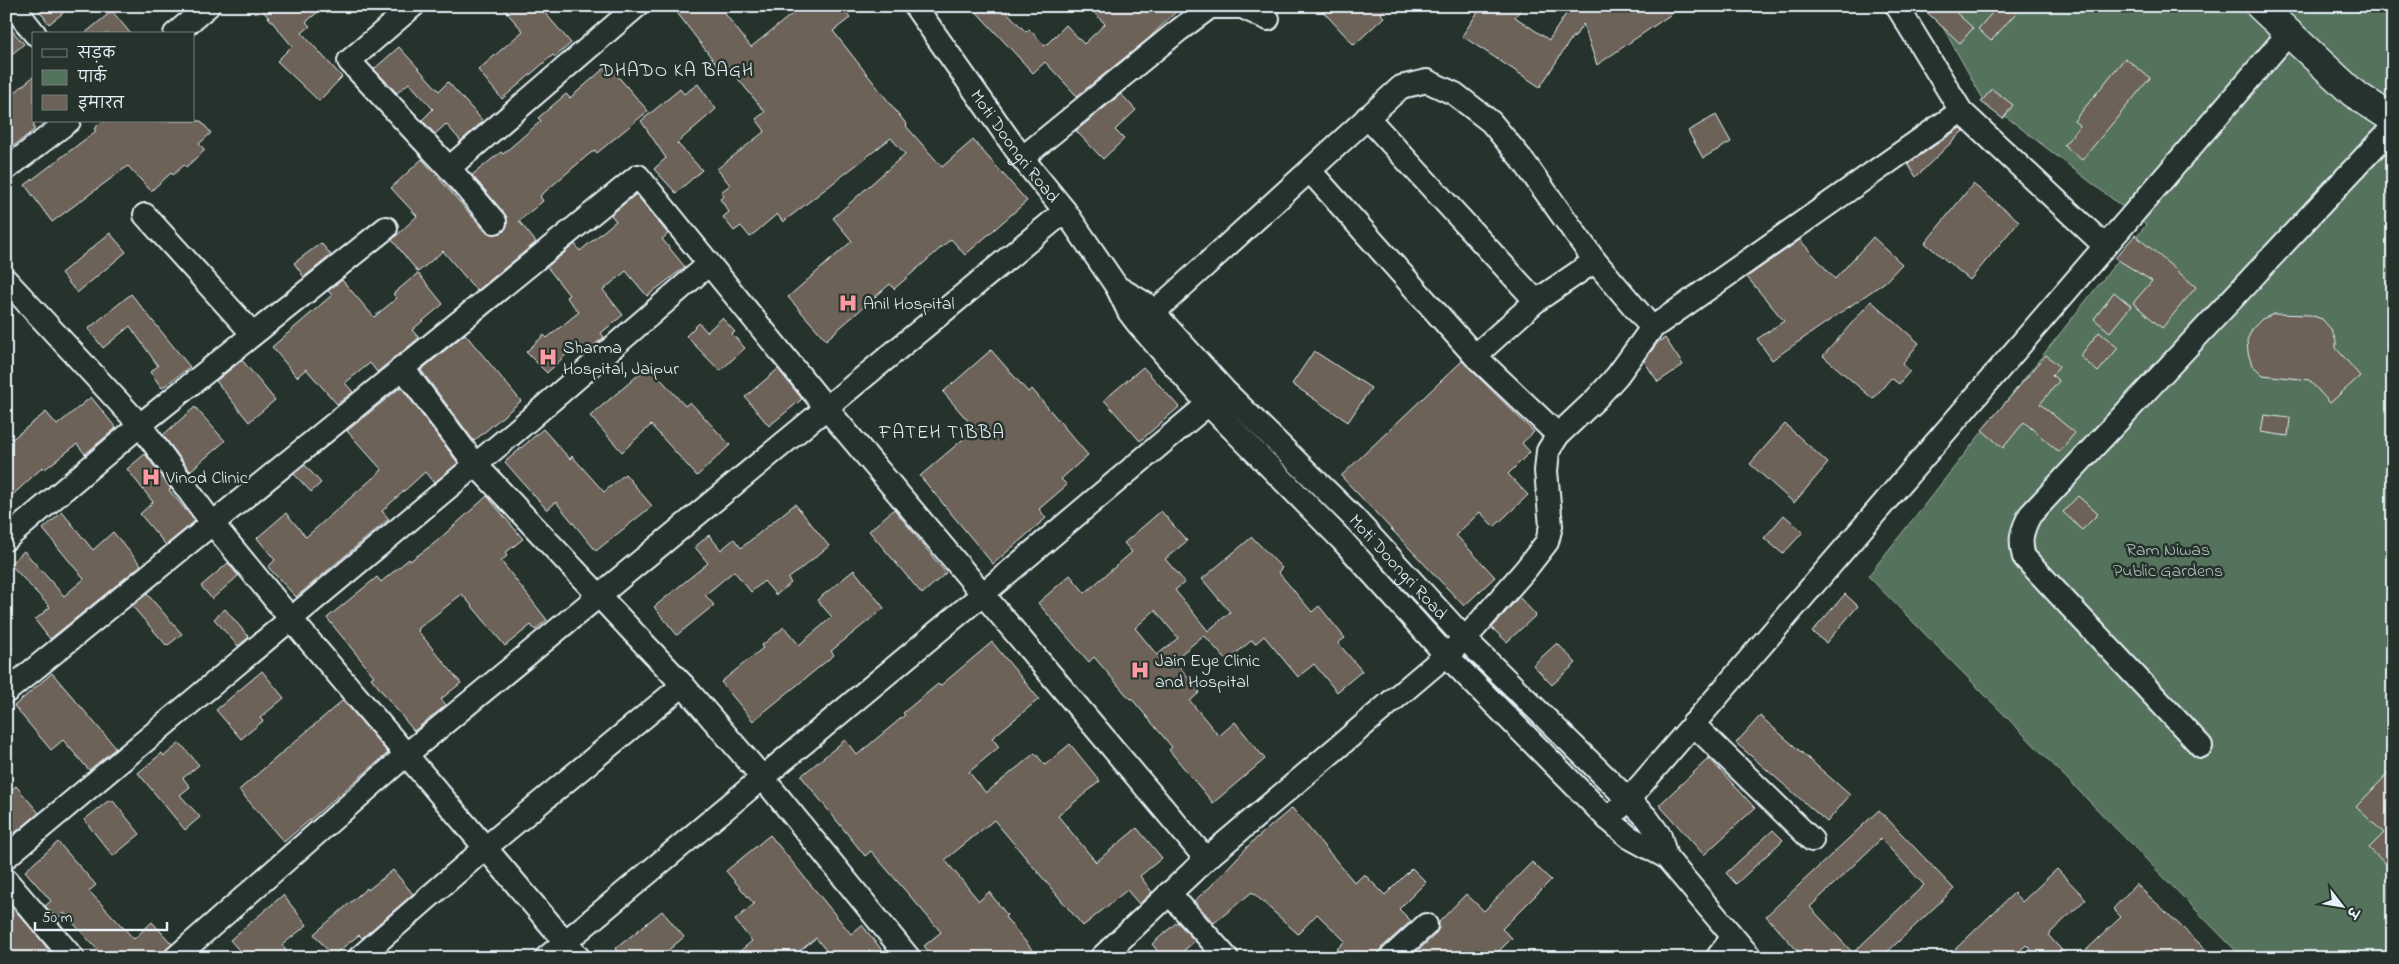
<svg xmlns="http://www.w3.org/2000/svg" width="2399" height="964" viewBox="0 0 2399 964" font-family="'Indie Flower','Playpen Sans Deva',sans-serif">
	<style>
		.green { fill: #54735c; stroke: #9eb2aa }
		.building { fill: #6d6258; stroke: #e8f1f8; fill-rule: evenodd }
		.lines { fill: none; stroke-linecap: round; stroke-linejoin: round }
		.minor-casing { stroke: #e8f1f8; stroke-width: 26 }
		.major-casing { stroke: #e8f1f8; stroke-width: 31 }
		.minor { stroke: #26332d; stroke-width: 22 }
		.major { stroke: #26332d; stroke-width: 28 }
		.labels { text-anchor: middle; stroke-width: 5; stroke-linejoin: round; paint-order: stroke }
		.street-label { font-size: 18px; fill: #e8f1f8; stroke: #26332d }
		.poi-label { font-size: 18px; fill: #e8f1f8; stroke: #26332d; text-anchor: start }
		.park-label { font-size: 18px; fill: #adbfba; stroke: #26332d }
		.neighbourhood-label { font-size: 19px; letter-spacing: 1px; fill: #e8f1f8; stroke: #26332d }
	</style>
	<rect width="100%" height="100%" fill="#26332d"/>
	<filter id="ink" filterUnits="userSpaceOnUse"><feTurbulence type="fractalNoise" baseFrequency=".02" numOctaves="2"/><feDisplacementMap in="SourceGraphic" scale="10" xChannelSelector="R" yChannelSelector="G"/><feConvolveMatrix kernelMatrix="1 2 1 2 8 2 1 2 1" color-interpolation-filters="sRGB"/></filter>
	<g filter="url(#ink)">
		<!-- green -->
		<path class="green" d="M 1931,6 L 2393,6 L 2393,958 L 2243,958 L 1868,576 L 2146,225 L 1983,99 Z"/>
		<!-- building -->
		<path class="building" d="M 36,6 L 72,6 L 49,24 Z
			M 259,6 L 325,6 L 306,22 L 310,26 L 302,33 L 342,77 L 319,101 L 277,61 L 292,46 Z
			M 501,6 L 539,6 L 571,43 L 555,57 L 553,55 L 502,99 L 478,70 L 523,31 Z
			M 672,6 L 719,6 L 751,47 L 802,6 L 840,6 L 850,18 L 833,31 L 907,125 L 906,126 L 942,167 L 973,140 L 1027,201 L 965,255 L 951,239 L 894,289 L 890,284 L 826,340 L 788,297 L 852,241 L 833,218 L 905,154 L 891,138 L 783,222 L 777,214 L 750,237 L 741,226 L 734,231 L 723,217 L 729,212 L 720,199 L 724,196 L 721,192 L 730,185 L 717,169 L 765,131 L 756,119 L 765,112 L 726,64 L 720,69 Z
			M 971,6 L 1001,6 L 1026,32 L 1029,29 L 1045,46 L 1066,25 L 1084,44 L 1105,24 L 1088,6 L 1182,6 L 1149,38 L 1077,96 L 1045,62 L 1033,73 Z
			M 1318,6 L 1388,6 L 1381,14 L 1384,17 L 1354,45 Z
			M 1482,6 L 1523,6 L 1515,17 L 1549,40 L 1571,6 L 1683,6 L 1597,65 L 1583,24 L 1574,38 L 1573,36 L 1540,87 L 1462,36 Z
			M 1920,6 L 1949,6 L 1973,28 L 1960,43 Z
			M 1998,6 L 2022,6 L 1991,41 L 1978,29 Z
			M 112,11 L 131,34 L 84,34 Z
			M 6,24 L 24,44 L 6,59 Z
			M 399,47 L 439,91 L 448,82 L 483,121 L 461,141 L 446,124 L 435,134 L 422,120 L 433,109 L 409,83 L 397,93 L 374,69 Z
			M 2125,58 L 2150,78 L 2082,160 L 2064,145 L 2080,126 L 2074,121 Z
			M 608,65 L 648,111 L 597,153 L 595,150 L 588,155 L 540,196 L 543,201 L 519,221 L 536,242 L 477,291 L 443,251 L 418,272 L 392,240 L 417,216 L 391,188 L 422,159 L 485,231 L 491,234 L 503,232 L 507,226 L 505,214 L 472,175 L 501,152 L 503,154 L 541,121 L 538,118 L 566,94 L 570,98 Z
			M 34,76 L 34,130 L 6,152 L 6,100 Z
			M 698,84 L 716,109 L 677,143 L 702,170 L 676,193 L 654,169 L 666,158 L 641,121 L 680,89 L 684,94 Z
			M 1992,89 L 2013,105 L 2003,119 L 1981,102 Z
			M 1121,94 L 1136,110 L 1115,130 L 1124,139 L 1103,159 L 1076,131 Z
			M 1716,115 L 1731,142 L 1703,158 L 1688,131 Z
			M 102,121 L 201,121 L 211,133 L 199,144 L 205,150 L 186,167 L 184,165 L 173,175 L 171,173 L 151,191 L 128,166 L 52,222 L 25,185 L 96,131 L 94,129 Z
			M 1960,128 L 1963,131 L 1916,177 L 1908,164 Z
			M 1973,184 L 2019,221 L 1970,280 L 1925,243 Z
			M 636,194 L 668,234 L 662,239 L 685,267 L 647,296 L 626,271 L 603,290 L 623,315 L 601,333 L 604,337 L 581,356 L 574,347 L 547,373 L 526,352 L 544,335 L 547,338 L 579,312 L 566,297 L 569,295 L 547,267 L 575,244 L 580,251 L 616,221 L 611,215 Z
			M 110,233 L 126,252 L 77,293 L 61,273 Z
			M 2135,235 L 2196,287 L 2162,328 L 2133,303 L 2152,281 L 2115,258 Z
			M 1873,237 L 1902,264 L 1885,282 L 1772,360 L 1757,339 L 1784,321 L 1747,277 L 1800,240 L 1835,279 Z
			M 321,243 L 331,255 L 304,277 L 294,263 Z
			M 418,273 L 443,304 L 412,330 L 419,338 L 377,372 L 370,363 L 345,383 L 353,392 L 337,404 L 306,369 L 297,377 L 272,347 L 332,295 L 328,291 L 342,280 L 374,317 L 397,298 L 393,294 Z
			M 2114,292 L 2131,306 L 2110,332 L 2094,319 Z
			M 131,294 L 190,367 L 162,388 L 150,372 L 158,366 L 130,326 L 103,348 L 88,329 Z
			M 1871,301 L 1919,343 L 1902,364 L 1910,371 L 1899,384 L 1891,378 L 1873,399 L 1823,356 Z
			M 2274,314 L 2310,315 L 2322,319 L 2331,329 L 2336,341 L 2336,348 L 2360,376 L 2330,403 L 2309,380 L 2263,375 L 2252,365 L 2248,353 L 2247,340 L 2253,328 L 2262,319 Z
			M 722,318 L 735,332 L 732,334 L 745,348 L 720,371 L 686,336 L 699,323 L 707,332 Z
			M 2099,332 L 2118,348 L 2098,372 L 2080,356 Z
			M 465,334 L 521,401 L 474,441 L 421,370 Z
			M 1665,338 L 1683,365 L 1658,382 L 1644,361 L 1658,342 Z
			M 991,350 L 1028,392 L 1032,389 L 1088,455 L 1061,479 L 1067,485 L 1039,509 L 1046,518 L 993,564 L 920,476 L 975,429 L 943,392 Z
			M 1314,351 L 1371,388 L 1348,422 L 1292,384 Z
			M 2046,355 L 2059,366 L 2052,375 L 2059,381 L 2040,404 L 2075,433 L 2059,452 L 2024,422 L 2003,448 L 1982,430 Z
			M 242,360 L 275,400 L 249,422 L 216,381 Z
			M 1462,361 L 1534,432 L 1522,443 L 1530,452 L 1508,474 L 1528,495 L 1494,527 L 1480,512 L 1456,535 L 1495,577 L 1464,606 L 1341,476 Z
			M 649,366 L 685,406 L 690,402 L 730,445 L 697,476 L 651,425 L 622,452 L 590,416 Z
			M 1143,367 L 1179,407 L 1140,441 L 1104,400 Z
			M 778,369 L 802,399 L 769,426 L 745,397 Z
			M 401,387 L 458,463 L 434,483 L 425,472 L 382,511 L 389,519 L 296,597 L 268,567 L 275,560 L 257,538 L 286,513 L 306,537 L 382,470 L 347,431 Z
			M 91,397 L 116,428 L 85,454 L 77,444 L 45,469 L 43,467 L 6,501 L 6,444 L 46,412 L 57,425 Z
			M 195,407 L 225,441 L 190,471 L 163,435 Z
			M 2264,415 L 2290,418 L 2288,436 L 2261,432 Z
			M 1785,424 L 1828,463 L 1794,503 L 1750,464 Z
			M 543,429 L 570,459 L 572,456 L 604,492 L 625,474 L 652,506 L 596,551 L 556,502 L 547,510 L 505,462 Z
			M 145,454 L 171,489 L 169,490 L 195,521 L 166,545 L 140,514 L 153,502 L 127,469 Z
			M 305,465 L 321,483 L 311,492 L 294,474 Z
			M 487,496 L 523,539 L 505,553 L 507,556 L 501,561 L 547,620 L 535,630 L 531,625 L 505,646 L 462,594 L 419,628 L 418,631 L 461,683 L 441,699 L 446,705 L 414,731 L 371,678 L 374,676 L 327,618 L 377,577 L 381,582 L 409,559 L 410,561 L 436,542 Z
			M 2078,496 L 2098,514 L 2082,530 L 2063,512 Z
			M 795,504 L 829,546 L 788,579 L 791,583 L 776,595 L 764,581 L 751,592 L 734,571 L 705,595 L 714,605 L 677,635 L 654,607 L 708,563 L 695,547 L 709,535 L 721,550 L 734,539 L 741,548 Z
			M 894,509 L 946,573 L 922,594 L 869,531 Z
			M 1161,511 L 1187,541 L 1165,559 L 1185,582 L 1175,590 L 1208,631 L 1230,612 L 1202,579 L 1252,537 L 1282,568 L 1278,572 L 1312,612 L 1319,606 L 1345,638 L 1338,643 L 1362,671 L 1337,692 L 1314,664 L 1298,677 L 1264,636 L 1255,644 L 1252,640 L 1227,661 L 1204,635 L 1174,660 L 1200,692 L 1190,701 L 1219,736 L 1235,722 L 1265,759 L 1213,803 L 1169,750 L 1172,747 L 1131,698 L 1130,699 L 1094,657 L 1089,662 L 1038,603 L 1070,575 L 1085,593 L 1132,552 L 1124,543 ZM 1155,610 L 1178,638 L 1157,655 L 1135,628 Z
			M 62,512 L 93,550 L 113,532 L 141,565 L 50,639 L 35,620 L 50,607 L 10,564 L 24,551 L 64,596 L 84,579 L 43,529 Z
			M 1784,515 L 1803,532 L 1783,554 L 1764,538 Z
			M 228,563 L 238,576 L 212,599 L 201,586 Z
			M 854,570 L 884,608 L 831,651 L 834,655 L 753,721 L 721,682 L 763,648 L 761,646 L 784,627 L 799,645 L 832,617 L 817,600 Z
			M 147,594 L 182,634 L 167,646 L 132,606 Z
			M 1845,594 L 1858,606 L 1826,643 L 1812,632 Z
			M 1519,597 L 1536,615 L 1507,642 L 1492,628 Z
			M 225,609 L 249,637 L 238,646 L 214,619 Z
			M 992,642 L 1039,699 L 992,738 L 999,747 L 969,772 L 986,793 L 1035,753 L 1045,765 L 1070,744 L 1100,781 L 1058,816 L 1096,862 L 1137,828 L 1162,858 L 1140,876 L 1152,892 L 1139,904 L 1127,890 L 1083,926 L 994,820 L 945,860 L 979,901 L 989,892 L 1007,915 L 1005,917 L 1039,958 L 934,958 L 924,946 L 941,932 L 871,851 L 865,856 L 801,776 L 845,740 L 857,755 L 905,715 L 903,713 L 938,684 L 940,686 Z
			M 1557,643 L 1576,663 L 1552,685 L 1533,665 Z
			M 262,671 L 284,698 L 260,718 L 263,721 L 241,739 L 216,710 Z
			M 52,673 L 116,748 L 89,770 L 63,740 L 51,750 L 14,706 Z
			M 343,700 L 388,753 L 284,842 L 239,790 Z
			M 1760,716 L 1850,795 L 1827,822 L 1736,743 Z
			M 180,743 L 199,765 L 183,778 L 190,787 L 180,795 L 200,817 L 185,830 L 138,773 L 162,753 L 164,756 Z
			M 1709,758 L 1755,808 L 1704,855 L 1659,805 Z
			M 2393,768 L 2393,871 L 2369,848 L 2384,833 L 2356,807 Z
			M 16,786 L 39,813 L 6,840 L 6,794 Z
			M 108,801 L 113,801 L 140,834 L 113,856 L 84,820 Z
			M 1292,808 L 1355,883 L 1364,874 L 1385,895 L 1412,868 L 1426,882 L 1399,909 L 1411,921 L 1381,948 L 1377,958 L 1365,958 L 1358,951 L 1350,958 L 1328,958 L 1345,941 L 1317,914 L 1298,934 L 1252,892 L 1214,923 L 1194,901 L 1210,887 L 1251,843 Z
			M 1879,810 L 1954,889 L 1881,958 L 1804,958 L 1766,916 ZM 1881,839 L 1924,885 L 1853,953 L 1810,907 Z
			M 1773,830 L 1783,840 L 1736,884 L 1726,873 Z
			M 770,835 L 851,934 L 862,925 L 888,958 L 832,958 L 816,938 L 791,958 L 732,958 L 752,941 L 735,920 L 754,904 L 726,871 Z
			M 58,842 L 96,885 L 89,891 L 134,939 L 152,922 L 172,944 L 162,957 L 157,952 L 151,958 L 105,958 L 64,913 L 57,919 L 45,906 L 51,901 L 25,871 Z
			M 1532,862 L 1551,880 L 1502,929 L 1512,938 L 1492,958 L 1410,958 L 1435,935 L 1439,928 L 1439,922 L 1466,894 L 1484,911 Z
			M 2057,869 L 2086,899 L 2048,935 L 2069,958 L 2039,958 L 2026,945 L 2013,958 L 1946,958 L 2014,893 L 2022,902 Z
			M 393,870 L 413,894 L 362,938 L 359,935 L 332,956 L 314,934 L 367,888 L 368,890 Z
			M 2136,884 L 2215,958 L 2078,958 L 2121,917 L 2113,909 Z
			M 283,895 L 307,925 L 282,945 L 287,952 L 280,958 L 246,958 L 230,940 Z
			M 6,900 L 41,940 L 54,958 L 6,958 Z
			M 662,911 L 684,937 L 659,958 L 623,958 L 615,949 Z
			M 1177,922 L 1195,941 L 1175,958 L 1163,958 L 1152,944 Z"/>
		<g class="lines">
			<!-- minor casing -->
			<g class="minor-casing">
				<g id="minor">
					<path d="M 13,6 L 35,34"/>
					<path d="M 413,6 L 349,61 L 449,168 L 637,6"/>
					<path id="s1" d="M 915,6 L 1022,158 L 1065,211 L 1117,287 L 1129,312 L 1139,325 L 1208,404 L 1342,540 L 1445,654 L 1608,819 L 1629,837 L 1666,857"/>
					<path d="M 1897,6 L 1961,111 L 2104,245"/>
					<path d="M 175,34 L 208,6"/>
					<path d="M 1022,158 L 1179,30 L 1210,7 L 1242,7 L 1268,19"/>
					<path d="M 449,168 L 495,222"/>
					<path d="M 6,169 L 69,121"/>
					<path d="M 1310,171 L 1475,356 L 1536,301 L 1367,117"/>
					<path d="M 145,215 L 253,334"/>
					<path d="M 6,280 L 140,425 L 213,524 L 290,618 L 579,958"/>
					<path id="s2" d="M 1117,287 L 1146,304 L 1224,390 L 1353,517 L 1465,639 L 1647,818 L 1660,836 L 1666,857 L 1751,958"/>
					<path d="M 1536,301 L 1595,261 L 1652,328 L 1961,111"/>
					<path d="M 1142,323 L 1401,87 L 1427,81 L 1455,94 L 1491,122 L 1524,162 L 1595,261"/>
					<path d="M 1475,356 L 1558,435"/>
					<path d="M 402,367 L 475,464 L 683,685 L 763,778 L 909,958"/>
					<path d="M 6,539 L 140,425 L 386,228"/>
					<path d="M 6,692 L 638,176 L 827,409 L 1206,859"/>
					<path d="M 1693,724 L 1812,840"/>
					<path d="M 2201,746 L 2024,557 C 2019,540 2022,530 2030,515 L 2393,127"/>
					<path d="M 1608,819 L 1628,800 L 2288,34"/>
					<path d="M 6,857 L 517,430 L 709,264"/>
					<path d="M 6,880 L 73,958"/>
					<path d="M 1169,893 L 1227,958"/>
					<path d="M 175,958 L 407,754 L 1065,211"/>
					<path d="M 359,958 L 485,848 L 683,685"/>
					<path d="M 546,958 L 984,593 L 1220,394"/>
					<path d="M 1101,958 L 1206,859 L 1465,639 L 1526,569 L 1547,542 L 1551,526 L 1546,471 L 1548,451 L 1558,435 L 1595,400 L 1617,376 L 1652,328"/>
					<path d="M 1390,958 L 1426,925"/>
					<path d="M 1717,958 L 1733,937"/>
				</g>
			</g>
			<!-- major casing -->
			<g class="major-casing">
				<path id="major" d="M 2260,6 L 2353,93 L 2393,119"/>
			</g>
			<!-- minor -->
			<use href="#minor" class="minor"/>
			<!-- major -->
			<use href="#major" class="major"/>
		</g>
	</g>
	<!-- icons -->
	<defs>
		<g id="hospital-bare" transform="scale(1.5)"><path d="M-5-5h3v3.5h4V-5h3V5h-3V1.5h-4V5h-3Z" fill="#ff9aa2" stroke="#26332d" stroke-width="2.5" paint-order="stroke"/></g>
	</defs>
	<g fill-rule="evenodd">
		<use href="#hospital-bare" x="848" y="303"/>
		<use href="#hospital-bare" x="548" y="357"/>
		<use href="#hospital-bare" x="151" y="477"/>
		<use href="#hospital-bare" x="1140" y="670"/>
	</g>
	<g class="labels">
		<!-- street labels -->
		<g class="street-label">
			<text dy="6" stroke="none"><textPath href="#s1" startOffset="172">Moti Doongri Road</textPath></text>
			<text dy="6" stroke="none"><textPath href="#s2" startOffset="398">Moti Doongri Road</textPath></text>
		</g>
		<!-- poi labels -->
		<g class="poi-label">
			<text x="863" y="309">Anil Hospital</text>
			<text x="563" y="353">Sharma<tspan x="563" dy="21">Hospital, Jaipur</tspan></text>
			<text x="166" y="483">Vinod Clinic</text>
			<text x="1155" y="666">Jain Eye Clinic<tspan x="1155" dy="21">and Hospital</tspan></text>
		</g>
		<!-- park labels -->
		<g class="park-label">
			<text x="2168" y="555">Ram Niwas<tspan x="2168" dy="21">Public Gardens</tspan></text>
		</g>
		<!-- neighbourhood labels -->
		<g class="neighbourhood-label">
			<text x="677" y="76">DHADO KA BAGH</text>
			<text x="942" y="438">FATEH TIBBA</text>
		</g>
	</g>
	<!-- margin -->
	<rect width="2399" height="964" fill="none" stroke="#26332d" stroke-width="25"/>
	<rect x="12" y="12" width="2374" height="939" fill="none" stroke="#e8f1f8" stroke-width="2" filter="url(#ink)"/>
	<!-- legend -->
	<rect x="32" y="32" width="162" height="90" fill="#26332d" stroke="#747f7e"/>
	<rect x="42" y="49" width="25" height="8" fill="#26332d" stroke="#747f7e"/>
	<text x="78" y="58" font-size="15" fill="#e8f1f8">सड़क</text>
	<rect x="42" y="70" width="25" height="15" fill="#54735c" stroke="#747f7e"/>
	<text x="78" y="82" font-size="15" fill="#e8f1f8">पार्क</text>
	<rect x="42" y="95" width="25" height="15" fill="#6d6258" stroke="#747f7e"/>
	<text x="78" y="108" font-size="15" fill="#e8f1f8">इमारत</text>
	<!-- north arrow -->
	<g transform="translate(2342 906) rotate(121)" stroke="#26332d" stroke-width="4" paint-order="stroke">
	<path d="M0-4L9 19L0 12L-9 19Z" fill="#e8f1f8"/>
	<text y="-8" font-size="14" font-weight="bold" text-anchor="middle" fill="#e8f1f8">उ</text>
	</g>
	<!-- scale -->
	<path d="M35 922v8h132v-8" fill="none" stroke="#e8f1f8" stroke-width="2.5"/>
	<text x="42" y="922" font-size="15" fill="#e8f1f8" stroke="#26332d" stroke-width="4" paint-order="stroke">50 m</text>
</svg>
